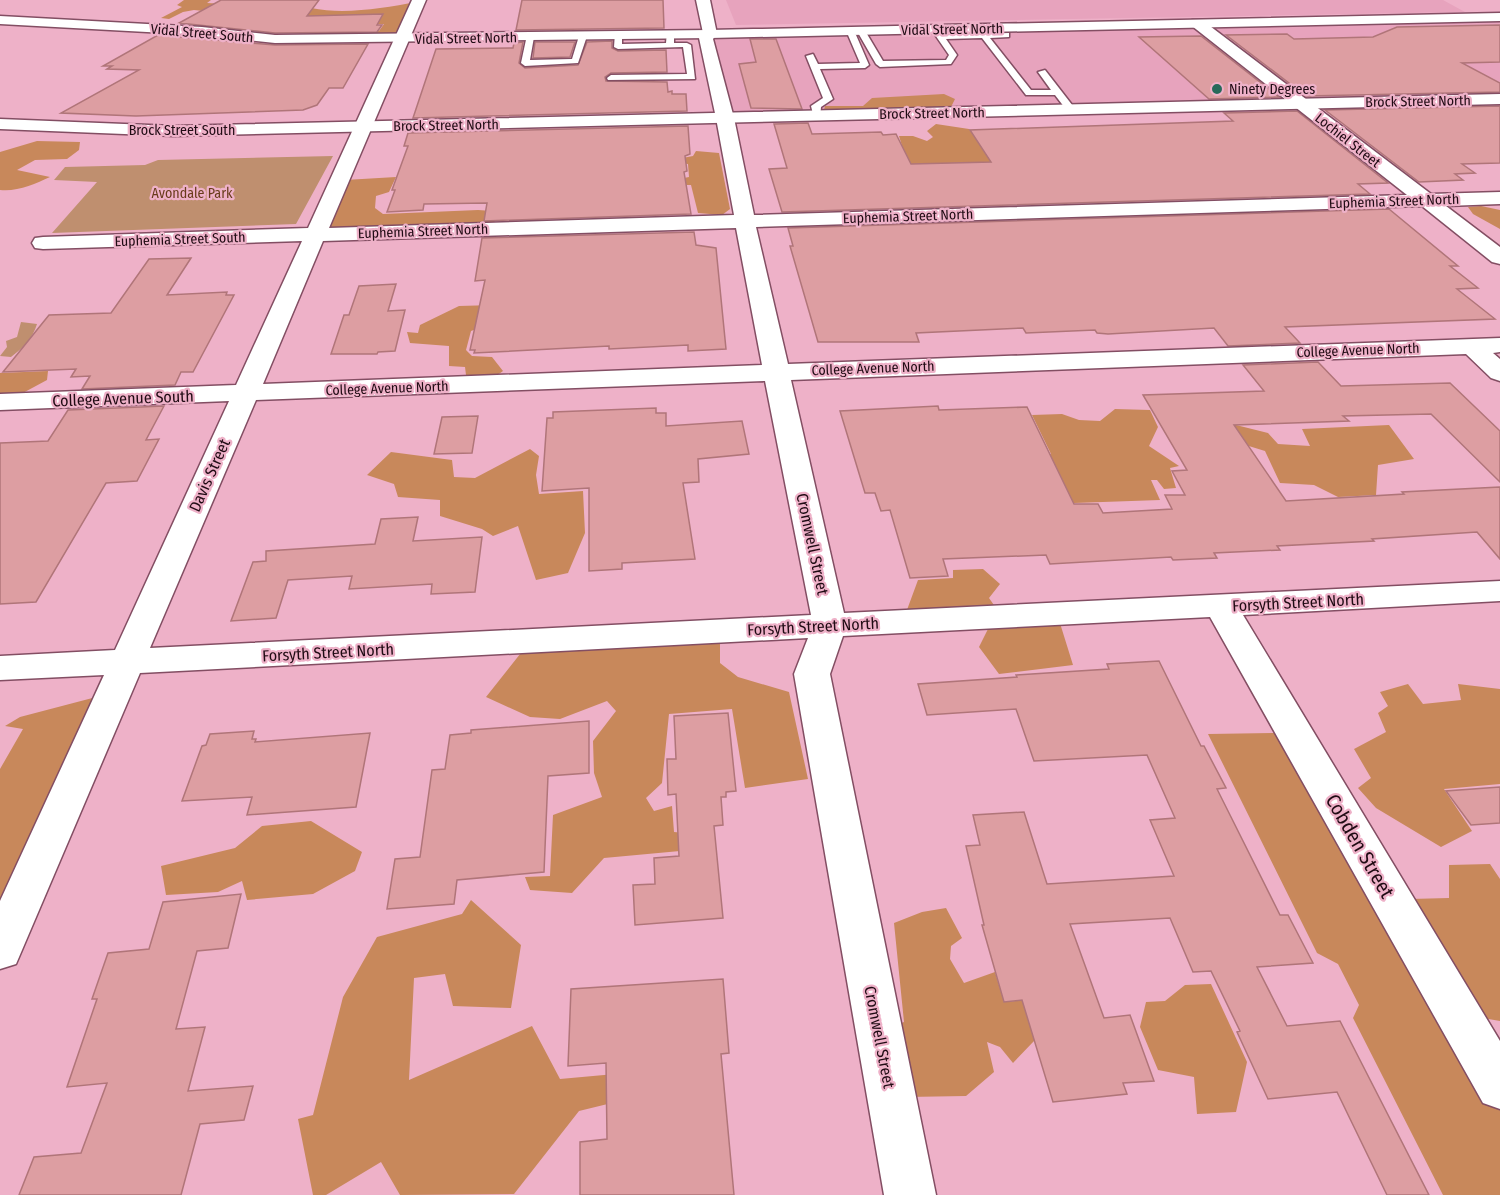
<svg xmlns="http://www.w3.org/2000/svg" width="1500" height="1195" viewBox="0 0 1500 1195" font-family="'Fira Sans Condensed',sans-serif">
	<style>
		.built { fill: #e7a3bd }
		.green { fill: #bf8f6f }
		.forest { fill: #c8885b }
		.building { fill: #dd9ea2; stroke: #b07579; stroke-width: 1.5 }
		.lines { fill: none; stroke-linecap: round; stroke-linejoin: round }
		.lane-casing { stroke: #834e63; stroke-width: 3 }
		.street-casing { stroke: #834e63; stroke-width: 3 }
		.secondary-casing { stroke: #834e63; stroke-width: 3 }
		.lane { fill: #fff; fill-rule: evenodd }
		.street { fill: #fff; fill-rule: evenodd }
		.secondary { fill: #fff; fill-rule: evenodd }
		.poi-dot { fill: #276a5a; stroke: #eeb1c8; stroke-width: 2 }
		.labels { text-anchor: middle; stroke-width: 4.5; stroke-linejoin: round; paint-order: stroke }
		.far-street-label { font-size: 14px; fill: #200b14; stroke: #eeb1c8 }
		.far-poi-label { font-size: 14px; fill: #200b14; stroke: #eeb1c8; text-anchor: start }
		.far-park-label { font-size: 14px; fill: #683c1b; stroke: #eeb1c8 }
		.street-label { font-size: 16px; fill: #200b14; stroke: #eeb1c8 }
		.near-street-label { font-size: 20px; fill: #200b14; stroke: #eeb1c8 }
	</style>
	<rect width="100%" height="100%" fill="#eeb1c8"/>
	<!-- built -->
	<path class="built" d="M 726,0 L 1443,0 L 1465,12 L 736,25 Z
		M 1500,17 L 1500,98 L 1304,103 L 1199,24 Z
		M 1195,25 L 1295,103 L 729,116 L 712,35 Z"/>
	<!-- green -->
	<path class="green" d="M 333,156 L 296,224 L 52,233 L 97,182 L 54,180 L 65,167 L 145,165 L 158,160 Z
		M 21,322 L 37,324 C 33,338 23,348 11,357 L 0,356 L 7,347 L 6,341 L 17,337 Z"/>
	<!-- forest -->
	<path class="forest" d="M 184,0 L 211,0 L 207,3 L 225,4 L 213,12 L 194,10 L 183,12 L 169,19 L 161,18 L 182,7 L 177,5 Z
		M 417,2 L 402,33 L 376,35 L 369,32 L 379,31 L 384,24 L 358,24 L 359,31 L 351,36 L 328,37 L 327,34 L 337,32 L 294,18 L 311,8 C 345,15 383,8 417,2 Z
		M 944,94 L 955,99 L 949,111 L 823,114 L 825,106 L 863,106 L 872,98 Z
		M 936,124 L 969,129 L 977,140 L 1092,145 L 936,172 L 848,147 L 903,149 L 899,136 L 913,136 L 927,141 L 933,137 L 927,131 Z
		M 37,141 L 80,142 L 79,150 L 67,159 L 35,160 L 17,170 L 50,177 C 35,184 17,192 0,190 L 0,152 Z
		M 696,151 L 719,153 L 730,209 L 722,215 L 698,213 L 691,185 L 667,185 L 664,182 L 689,177 L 688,164 L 661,162 L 693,156 Z
		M 396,177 L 389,192 L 376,196 L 375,208 L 383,214 L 478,210 L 506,212 L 487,228 L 325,231 L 345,180 Z
		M 1481,206 L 1500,210 L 1500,229 L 1473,214 L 1468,207 Z
		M 494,305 L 478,319 L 475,325 L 482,327 L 471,331 L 466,350 L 472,356 L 492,357 L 503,371 L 489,381 L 466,375 L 465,367 L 449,366 L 449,346 L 410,343 L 407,332 L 418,333 L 420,325 L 459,306 Z
		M 48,371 L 47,380 L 21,394 L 0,398 L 0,373 Z
		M 1115,409 L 1150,410 L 1158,427 L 1149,446 L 1179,466 L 1170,468 L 1176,488 L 1164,489 L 1157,480 L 1151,480 L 1160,500 L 1074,503 L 1027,456 L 1051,454 L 1032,415 L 1062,414 L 1079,420 L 1100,421 Z
		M 1224,422 L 1268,433 L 1278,444 L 1310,446 L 1302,429 L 1389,425 L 1414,459 L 1378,465 L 1376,495 L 1338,497 L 1314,485 L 1280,483 L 1265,451 L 1226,439 Z
		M 530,449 L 539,456 L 536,475 L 539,494 L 583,491 L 585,533 L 568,573 L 536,580 L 518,526 L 493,536 L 482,529 L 440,516 L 440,500 L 398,497 L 394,484 L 367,475 L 391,452 L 452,460 L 454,477 L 475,478 Z
		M 983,569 L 1000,584 L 989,598 L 996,608 L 1059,620 L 1073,665 L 999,674 L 979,647 L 988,629 L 984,622 L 904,618 L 918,580 L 953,578 L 953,570 Z
		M 720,634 L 720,663 L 738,677 L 789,692 L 808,779 L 745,788 L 732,709 L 669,714 L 662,783 L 646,798 L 654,811 L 672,806 L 674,832 L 695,834 L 680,851 L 604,858 L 572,893 L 530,890 L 525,877 L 550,876 L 553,815 L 602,797 L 594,773 L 593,741 L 616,711 L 607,701 L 560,719 L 530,717 L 486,697 L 528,644 Z
		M 1408,684 L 1423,704 L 1461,700 L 1458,684 L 1500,689 L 1500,784 L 1444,789 L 1472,831 L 1441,847 L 1376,808 L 1358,788 L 1371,778 L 1354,749 L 1386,732 L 1378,713 L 1388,706 L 1380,692 Z
		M 100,696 L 0,938 L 0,769 L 23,729 L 5,726 L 20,717 Z
		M 1278,733 L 1410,899 L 1449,898 L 1449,865 L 1490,864 L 1500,879 L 1500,1021 L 1477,1017 L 1500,1051 L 1500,1195 L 1443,1195 L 1353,1018 L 1359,1005 L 1338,964 L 1317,953 L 1208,734 Z
		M 311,821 L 362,852 L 355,871 L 313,894 L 247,900 L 242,881 L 218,892 L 166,895 L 161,866 L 235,848 L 262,826 Z
		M 471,900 L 521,945 L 511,1008 L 453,1006 L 445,974 L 414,978 L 409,1080 L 532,1026 L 560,1079 L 670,1069 L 669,1089 L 579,1111 L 514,1194 L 400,1195 L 381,1162 L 326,1195 L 313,1195 L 298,1119 L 313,1115 L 343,997 L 377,937 L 462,914 Z
		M 946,908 L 962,938 L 951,946 L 950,959 L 964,983 L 995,972 L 1004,1002 L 1049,998 L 1034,1041 L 1013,1063 L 1000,1047 L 987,1042 L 994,1072 L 966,1096 L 906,1097 L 888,1028 L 904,1022 L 894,923 L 922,912 Z
		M 1211,984 L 1247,1062 L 1236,1112 L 1197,1114 L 1194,1077 L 1158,1070 L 1140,1027 L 1146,1002 L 1165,1001 L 1185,985 Z"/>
	<!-- building -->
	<path class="building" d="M 221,0 L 319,0 L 307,16 L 383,14 L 377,25 L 382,25 L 377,32 L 275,33 L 179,23 Z
		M 522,0 L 663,0 L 664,28 L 516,30 Z
		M 1500,25 L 1500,62 L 1462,63 L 1500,83 L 1500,92 L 1306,96 L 1226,35 L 1287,34 L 1294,39 L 1373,37 L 1397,27 Z
		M 158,35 L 275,45 L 368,44 L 343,88 L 329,88 L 317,105 L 303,110 L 136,116 L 61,113 L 139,70 L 107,69 L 112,66 L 103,66 Z
		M 1201,36 L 1279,97 L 1209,99 L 1139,37 Z
		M 750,39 L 776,39 L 802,109 L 751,108 L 739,64 L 756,62 Z
		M 612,41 L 612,48 L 618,51 L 666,50 L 667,72 L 611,73 L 605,77 L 606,81 L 667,82 L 668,92 L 672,91 L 672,94 L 686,94 L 687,111 L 413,118 L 436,49 L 513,48 L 514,43 L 523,42 L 519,63 L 525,68 L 578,65 L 587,42 Z
		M 535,42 L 575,42 L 570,57 L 533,58 Z
		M 1500,106 L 1500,163 L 1462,164 L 1475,173 L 1455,174 L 1463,180 L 1419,182 L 1325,110 Z
		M 1297,111 L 1388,183 L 1358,184 L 1370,194 L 782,212 L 769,169 L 787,168 L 774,124 L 808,123 L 812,134 L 881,132 L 883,135 L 896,134 L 911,164 L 991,162 L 970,130 L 1233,121 L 1224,113 Z
		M 688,126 L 690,154 L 685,156 L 687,171 L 684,172 L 691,214 L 484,221 L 487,203 L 424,204 L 423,210 L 387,212 L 395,190 L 392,190 L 408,146 L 404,146 L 408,133 Z
		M 1389,209 L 1458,266 L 1450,266 L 1478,288 L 1457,289 L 1495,319 L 1285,327 L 1300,343 L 1228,346 L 1214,328 L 1108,334 L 1097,333 L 1095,330 L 1026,333 L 1023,328 L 916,333 L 919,342 L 818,342 L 790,246 L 793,246 L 788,228 Z
		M 694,232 L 696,245 L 716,248 L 726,349 L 688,351 L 688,345 L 609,349 L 609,346 L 474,353 L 475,350 L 470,350 L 485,280 L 475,281 L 482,238 Z
		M 191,258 L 167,295 L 227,292 L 226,295 L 234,295 L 193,372 L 181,372 L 175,385 L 82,389 L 90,376 L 71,377 L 76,369 L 3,372 L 49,315 L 111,313 L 149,259 Z
		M 396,284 L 388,311 L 405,310 L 395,351 L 378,352 L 377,354 L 331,354 L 344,315 L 349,315 L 359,286 Z
		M 1318,362 L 1341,386 L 1450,383 L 1500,431 L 1500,482 L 1431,414 L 1343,416 L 1349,421 L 1234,425 L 1286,501 L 1404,494 L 1402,492 L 1500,487 L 1500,559 L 1477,532 L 1372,539 L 1374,541 L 1277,546 L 1280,550 L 1214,553 L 1217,558 L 1173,560 L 1171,557 L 1050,564 L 1046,555 L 943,559 L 948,576 L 910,578 L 890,510 L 881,511 L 875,493 L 865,493 L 840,411 L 938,406 L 939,410 L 1027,407 L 1074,504 L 1098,504 L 1103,513 L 1172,509 L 1165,495 L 1185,495 L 1172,471 L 1187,470 L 1143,395 L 1264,391 L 1243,365 Z
		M 164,406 L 146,440 L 159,439 L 137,481 L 106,483 L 36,602 L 0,604 L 0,443 L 48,441 L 68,410 Z
		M 656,408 L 656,413 L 666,413 L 666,426 L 742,421 L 749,454 L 698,459 L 699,482 L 683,483 L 695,559 L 622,563 L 622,569 L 589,571 L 589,488 L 542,491 L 547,418 L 553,418 L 553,412 Z
		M 478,416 L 472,453 L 434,454 L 442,417 Z
		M 418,517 L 413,541 L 482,537 L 475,592 L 431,594 L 432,584 L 349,589 L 352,576 L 288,580 L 276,618 L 231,621 L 253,562 L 266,561 L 266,551 L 375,544 L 381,519 Z
		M 1159,661 L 1201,746 L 1204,746 L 1226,788 L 1217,789 L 1280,915 L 1288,915 L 1313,963 L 1257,967 L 1287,1026 L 1340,1021 L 1429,1195 L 1387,1195 L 1337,1092 L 1268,1099 L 1237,1032 L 1240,1031 L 1211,971 L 1193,972 L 1170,918 L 1070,924 L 1104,1018 L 1130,1015 L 1154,1081 L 1123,1083 L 1127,1094 L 1053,1102 L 1022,1000 L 1004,1002 L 982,925 L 984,925 L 966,846 L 980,845 L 973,815 L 1024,812 L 1047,884 L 1174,876 L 1150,820 L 1175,818 L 1147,755 L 1034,761 L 1016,709 L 927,715 L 918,684 L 1017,677 L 1016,675 L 1109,669 L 1107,664 Z
		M 728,713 L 736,791 L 726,792 L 726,797 L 721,797 L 723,825 L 714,826 L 723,918 L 635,925 L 633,885 L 655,884 L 654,858 L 679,856 L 676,794 L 668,795 L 667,759 L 676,759 L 674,716 Z
		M 589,721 L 589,773 L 548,776 L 544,872 L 457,880 L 454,904 L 387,909 L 395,859 L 420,857 L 432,770 L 445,769 L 450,735 L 471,733 L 471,730 Z
		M 254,731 L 252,739 L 256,739 L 255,742 L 370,733 L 356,807 L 247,815 L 252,797 L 182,801 L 202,746 L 206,745 L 210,734 Z
		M 1500,787 L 1500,823 L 1471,825 L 1446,791 Z
		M 241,894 L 228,948 L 197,951 L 176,1029 L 205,1027 L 188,1091 L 253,1086 L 244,1120 L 200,1124 L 181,1195 L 19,1195 L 34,1157 L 81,1153 L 107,1083 L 67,1087 L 97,999 L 92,999 L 108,953 L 149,949 L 163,902 Z
		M 723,979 L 729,1053 L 721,1054 L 734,1195 L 580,1195 L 580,1142 L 607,1139 L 606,1063 L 568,1066 L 571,989 Z"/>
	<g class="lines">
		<!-- lane casing -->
		<g class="lane-casing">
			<path id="lane" d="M 932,27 L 938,27 L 943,35 L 1009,33 L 1009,37 L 990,38 L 1031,90 L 1051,90 L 1038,72 L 1045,70 L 1076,110 L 1068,112 L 1055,95 L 1026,95 L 982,38 L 946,39 L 957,55 L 951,64 L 880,67 L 876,64 L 857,31 L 864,29 L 883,61 L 946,60 L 949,55 L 931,29 Z
				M 667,32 L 674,34 L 674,43 L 687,43 L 691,45 L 695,79 L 608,80 L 607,78 L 611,75 L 687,74 L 683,47 L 618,49 L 614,47 L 615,33 L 622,35 L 622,44 L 666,43 Z
				M 852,33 L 856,35 L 869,65 L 865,68 L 820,69 L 833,99 L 821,107 L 820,118 L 814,118 L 811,106 L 823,98 L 806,56 L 813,54 L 818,64 L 860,63 L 848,35 Z
				M 583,34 L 587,36 L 578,63 L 525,66 L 521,63 L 527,35 L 534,37 L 530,60 L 572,59 L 579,36 Z"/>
		</g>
		<!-- street casing -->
		<g class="street-casing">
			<path id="street" d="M 412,0 L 426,0 L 329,228 L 734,215 L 716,118 L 699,38 L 703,33 L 696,0 L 710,0 L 717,34 L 713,39 L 734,118 L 754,215 L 1407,195 L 1192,26 L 1190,23 L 1192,20 L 1202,20 L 1431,194 L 1500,192 L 1500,204 L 1446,206 L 1500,247 L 1500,264 L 1492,262 L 1422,206 L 756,227 L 788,364 L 1500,338 L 1500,352 L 1493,353 L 1500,359 L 1500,381 L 1491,378 L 1466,354 L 791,380 L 844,613 L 1500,581 L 1500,601 L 1243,615 L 1500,1041 L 1500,1109 L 1483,1103 L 1210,617 L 843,636 L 830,674 L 936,1195 L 884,1195 L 794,674 L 808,638 L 140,673 L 22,950 L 16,964 L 0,969 L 0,901 L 104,675 L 0,680 L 0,656 L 115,650 L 229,401 L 0,410 L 0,394 L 236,385 L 302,241 L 43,249 L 35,248 L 32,243 L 35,238 L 43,237 L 308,228 ZM 736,228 L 762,365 L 263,384 L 323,241 ZM 765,381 L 811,615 L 150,648 L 256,400 Z"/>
		</g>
		<!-- secondary casing -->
		<g class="secondary-casing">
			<path id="secondary" d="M 1500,13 L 1500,21 L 710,38 L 275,43 L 202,35 L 0,24 L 0,16 L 202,27 L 275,35 L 710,30 Z
				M 1500,94 L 1500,104 L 174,136 L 0,129 L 0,119 L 174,126 Z"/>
		</g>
		<!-- lane -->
		<use href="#lane" class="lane"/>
		<!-- street -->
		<use href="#street" class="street"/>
		<!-- secondary -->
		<use href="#secondary" class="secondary"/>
	</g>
	<!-- markers -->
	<circle class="poi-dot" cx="1217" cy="89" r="6"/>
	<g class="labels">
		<!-- far-street labels -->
		<g class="far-street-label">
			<text transform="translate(952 29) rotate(-1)" y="5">Vidal Street North</text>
			<text transform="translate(202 33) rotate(5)" y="5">Vidal Street South</text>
			<text transform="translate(466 38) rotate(-1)" y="5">Vidal Street North</text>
			<text transform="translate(1418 101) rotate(-1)" y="5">Brock Street North</text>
			<text transform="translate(932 113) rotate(-1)" y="5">Brock Street North</text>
			<text transform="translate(446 125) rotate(-1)" y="5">Brock Street North</text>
			<text x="182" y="135">Brock Street South</text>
			<text transform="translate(1348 140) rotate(38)" y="5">Lochiel Street</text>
			<text transform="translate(1394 201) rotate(-2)" y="5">Euphemia Street North</text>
			<text transform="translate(908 216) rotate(-2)" y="5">Euphemia Street North</text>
			<text transform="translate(423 231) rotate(-2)" y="5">Euphemia Street North</text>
			<text transform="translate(180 239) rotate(-2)" y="5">Euphemia Street South</text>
			<text transform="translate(1358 350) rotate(-2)" y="5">College Avenue North</text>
			<text transform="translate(873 368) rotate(-2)" y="5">College Avenue North</text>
			<text transform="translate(387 388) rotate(-2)" y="5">College Avenue North</text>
		</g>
		<!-- far-poi labels -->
		<g class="far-poi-label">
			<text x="1229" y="94">Ninety Degrees</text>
		</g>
		<!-- far-park labels -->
		<g class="far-park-label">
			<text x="192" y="198">Avondale Park</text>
		</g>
		<!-- street labels -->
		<g class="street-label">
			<text transform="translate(123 398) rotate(-2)" y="6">College Avenue South</text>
			<text transform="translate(209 475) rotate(-66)" y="6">Davis Street</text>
			<text transform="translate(813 544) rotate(78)" y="6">Cromwell Street</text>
			<text transform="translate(1298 602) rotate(-3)" y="6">Forsyth Street North</text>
			<text transform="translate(813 626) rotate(-3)" y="6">Forsyth Street North</text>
			<text transform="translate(328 652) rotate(-3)" y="6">Forsyth Street North</text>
			<text transform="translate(880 1037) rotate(79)" y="6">Cromwell Street</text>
		</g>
		<!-- near-street labels -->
		<g class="near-street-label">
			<text transform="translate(1360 846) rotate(60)" y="7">Cobden Street</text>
		</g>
	</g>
</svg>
